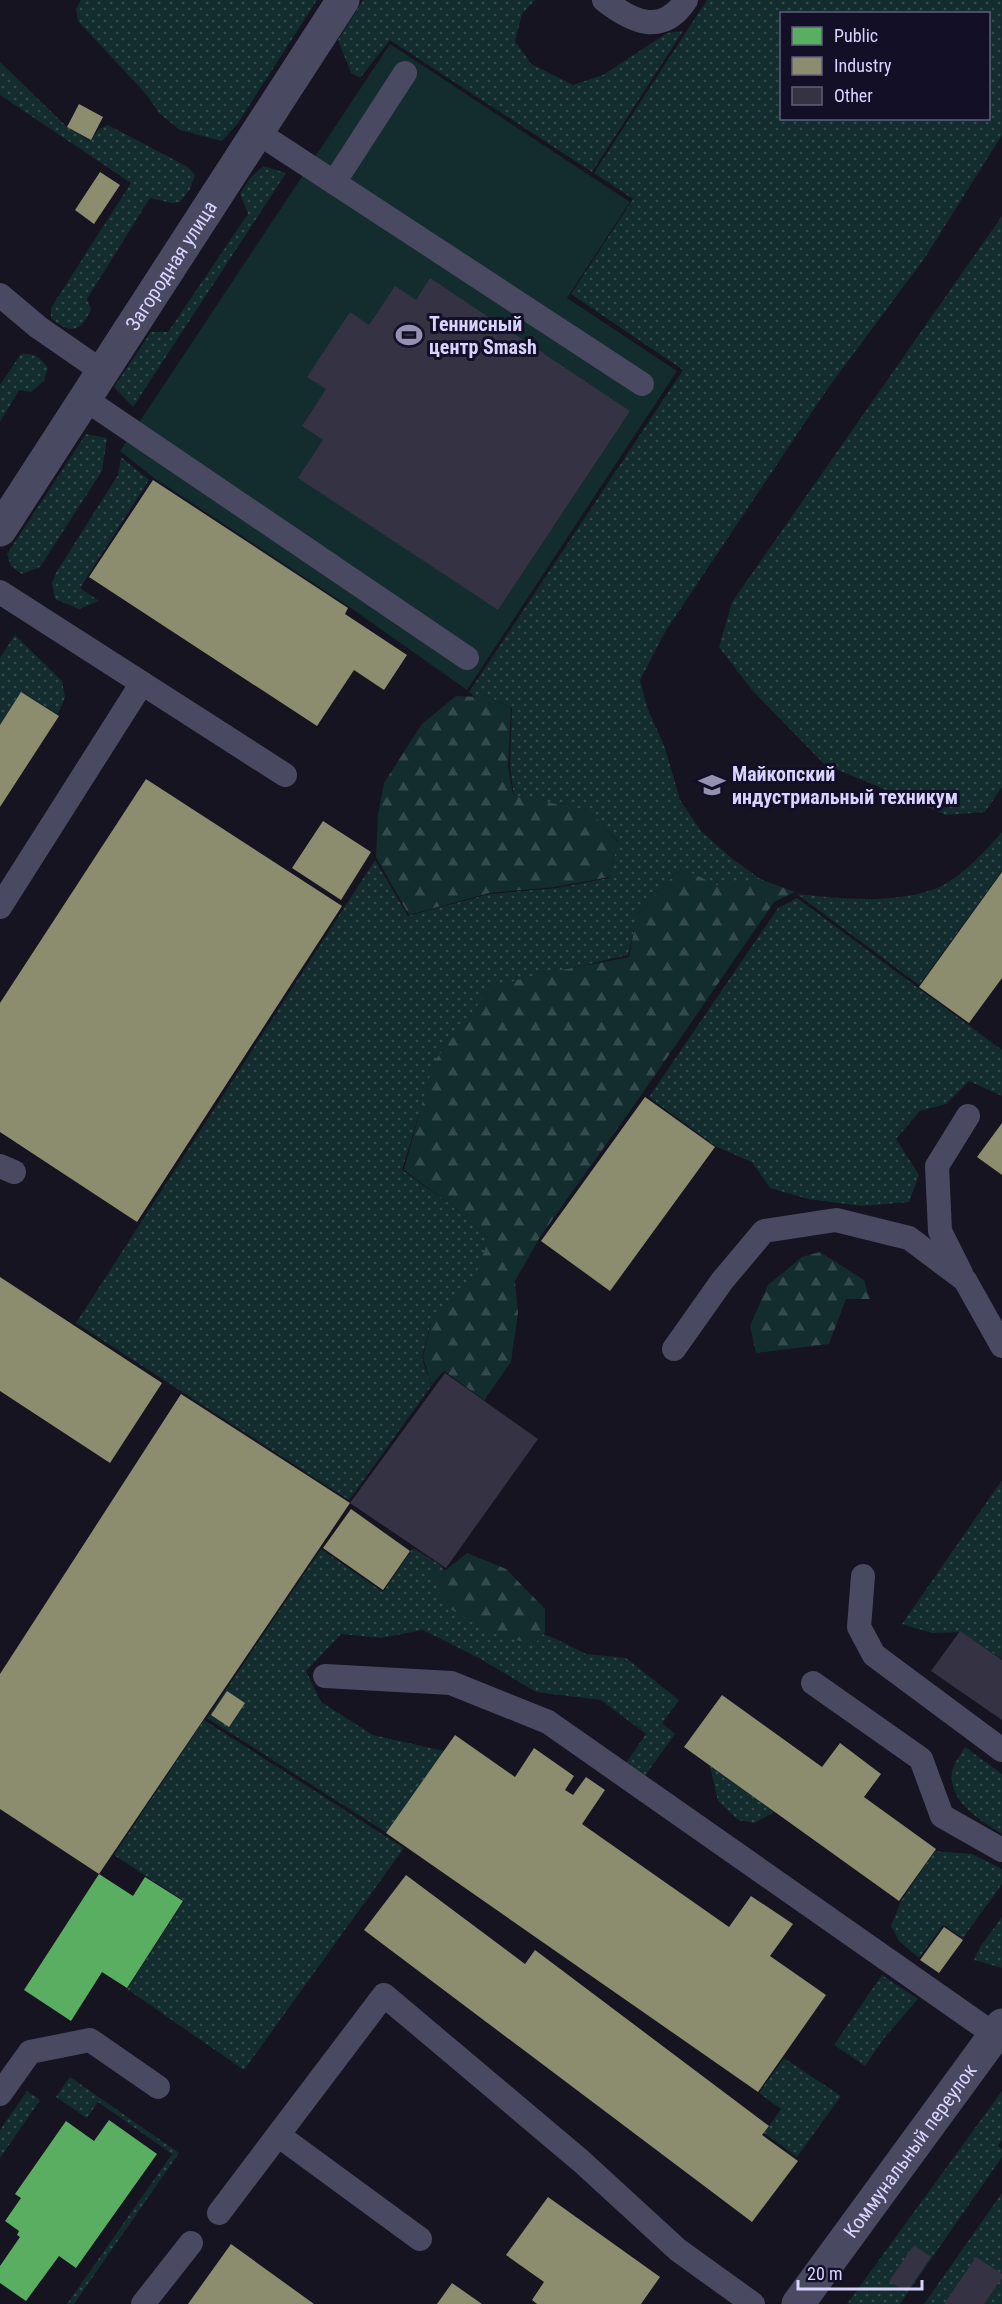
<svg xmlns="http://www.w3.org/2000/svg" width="1002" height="2304" viewBox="0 0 1002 2304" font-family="'Roboto Condensed',sans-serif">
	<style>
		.grass { fill: url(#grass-dots); fill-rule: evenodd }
		.forest { fill: url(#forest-firs) }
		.green { fill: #132c2d }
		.public { fill: #5aae61 }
		.industry { fill: #8c8c6e }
		.building { fill: #343243 }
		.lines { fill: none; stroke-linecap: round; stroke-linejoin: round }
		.lane { stroke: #4a4962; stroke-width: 24 }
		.street { stroke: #4a4962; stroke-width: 33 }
		.labels { text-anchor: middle; stroke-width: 6; stroke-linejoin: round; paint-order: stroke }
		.street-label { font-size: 20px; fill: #d9d4ff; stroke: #130f26 }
		.poi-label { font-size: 20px; font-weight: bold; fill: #d9d4ff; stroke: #130f26; text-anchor: start }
	</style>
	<defs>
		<pattern id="grass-dots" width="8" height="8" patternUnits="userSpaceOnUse" patternTransform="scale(1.5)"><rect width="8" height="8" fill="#132c2d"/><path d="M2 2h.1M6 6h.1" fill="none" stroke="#354a4c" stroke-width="1.8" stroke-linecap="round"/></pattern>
		<pattern id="forest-firs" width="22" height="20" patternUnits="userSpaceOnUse" patternTransform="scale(1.5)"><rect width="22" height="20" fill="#132c2d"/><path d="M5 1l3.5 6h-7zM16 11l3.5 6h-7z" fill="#354a4c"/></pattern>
	</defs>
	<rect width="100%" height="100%" fill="#161421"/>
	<!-- grass -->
	<path class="grass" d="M 81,0 L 317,0 L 238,123 L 222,141 L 180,130 L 160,114 L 146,94 L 78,21 L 76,9 Z
		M 363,0 L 535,0 L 522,14 L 515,41 L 531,64 L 573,85 L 603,75 L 667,33 L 683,31 L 592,172 L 390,40 L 360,78 L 351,73 L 338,40 Z
		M 707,0 L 1002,0 L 1002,135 L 924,259 L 828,388 L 665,632 L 640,680 L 647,707 L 665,748 L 680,800 L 701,831 L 730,857 L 763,881 L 718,887 L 678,871 L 638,913 L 628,955 L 538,976 L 434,1065 L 402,1170 L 450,1204 L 490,1240 L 474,1282 L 430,1325 L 422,1358 L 431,1385 L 445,1367 L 349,1500 L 76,1323 L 375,860 L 408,916 L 489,894 L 557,888 L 609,878 L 618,841 L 588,811 L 514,798 L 510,765 L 512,708 L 485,695 L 478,699 L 469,692 L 683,370 L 571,294 L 633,199 L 594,173 ZM 782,14 L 988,14 L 988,118 L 782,118 Z
		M 0,62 L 67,127 L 90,141 L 99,129 L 108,125 L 188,167 L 195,175 L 190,189 L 180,202 L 172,203 L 150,198 L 87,299 L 91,309 C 81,332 71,335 51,318 L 51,308 L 131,183 L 0,95 Z
		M 263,166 L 286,173 L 133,407 L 114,387 L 151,332 L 168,332 L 248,214 L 240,194 L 250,178 Z
		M 1002,216 L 1002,787 L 985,812 L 946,815 L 824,764 L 752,690 L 719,647 L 732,602 Z
		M 21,354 C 34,353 40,357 48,368 L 44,381 L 31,392 L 19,390 L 0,422 L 0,385 Z
		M 86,434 L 107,438 L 102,471 L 40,567 L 22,574 L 11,566 L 7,554 Z
		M 121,457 L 149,480 L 80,588 L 99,601 L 79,609 L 55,599 L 52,583 L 57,571 L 118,475 Z
		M 15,635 L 62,681 L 65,697 L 58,714 L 21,692 L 0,725 L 0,658 Z
		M 1002,832 L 1002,871 L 919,985 L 797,894 C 842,899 892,904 935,889 C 959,880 986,850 1002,832 Z
		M 797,898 L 1002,1050 L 1002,1096 L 969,1081 L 946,1104 L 920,1111 L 896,1139 L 919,1175 L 909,1202 L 862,1206 L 808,1199 L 770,1188 L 752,1162 L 717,1147 L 649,1097 L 778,908 Z
		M 1002,1480 L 1002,1659 L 960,1632 L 932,1633 L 902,1624 Z
		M 413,1548 L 442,1566 L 445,1573 L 495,1617 L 554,1638 L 586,1654 L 626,1658 L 679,1700 L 662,1723 L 675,1734 L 644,1777 L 624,1766 L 646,1734 L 601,1700 L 536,1692 L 479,1658 L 423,1630 L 381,1638 L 341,1634 L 306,1671 L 321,1702 L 373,1735 L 444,1751 L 387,1833 L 207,1718 L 321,1549 L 383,1592 Z
		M 204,1720 L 404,1848 L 244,2070 L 127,1989 L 184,1901 L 114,1855 Z
		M 965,1747 L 1002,1774 L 1002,1834 C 980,1820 948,1802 952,1772 C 953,1764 961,1754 965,1747 Z
		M 710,1766 L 775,1812 L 754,1823 L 738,1820 L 718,1801 Z
		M 935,1851 L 972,1854 L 1002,1869 L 1002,1884 L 963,1938 L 943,1925 L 919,1958 L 899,1941 L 891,1926 L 901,1901 Z
		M 1002,1917 L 1002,1968 L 974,1960 L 980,1947 Z
		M 882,1975 L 918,1999 L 885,2037 L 865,2066 L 834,2045 Z
		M 784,2058 L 841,2096 L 797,2157 L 764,2133 L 781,2109 L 759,2093 Z
		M 70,2077 L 179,2153 L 74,2304 L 67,2304 L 172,2154 L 98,2102 L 87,2118 L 56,2097 Z
		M 27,2091 L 40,2100 L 0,2158 L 0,2130 Z
		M 1002,2091 L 1002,2140 L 998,2146 L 1002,2149 L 1002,2157 L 900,2304 L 847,2304 Z
		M 1002,2193 L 1002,2304 L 924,2304 Z"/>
	<!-- forest -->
	<path class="forest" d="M 485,695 L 511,708 L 508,766 L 513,795 L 590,811 L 618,842 L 609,877 L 555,887 L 489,893 L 409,915 L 376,857 L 378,815 L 384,783 L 422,724 L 456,696 L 480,697 Z
		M 681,868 L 717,885 L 760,879 L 795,892 L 774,902 L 642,1094 L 540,1237 L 515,1281 L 518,1313 L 511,1362 L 484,1400 L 444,1371 L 431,1384 L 423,1357 L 431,1322 L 472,1283 L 489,1239 L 450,1204 L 404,1170 L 433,1063 L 491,987 L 536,975 L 629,957 L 637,914 Z
		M 820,1252 L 864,1280 L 870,1299 L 846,1299 L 829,1344 L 756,1353 L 750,1326 L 768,1285 L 802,1257 Z
		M 467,1553 L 506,1569 L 545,1609 L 545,1632 L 534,1645 L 486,1631 L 446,1606 L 430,1573 L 446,1570 Z"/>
	<!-- green -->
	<path class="green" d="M 390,44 L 630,202 L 567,298 L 677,371 L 467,690 L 348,606 L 154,478 L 120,451 Z"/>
	<!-- public -->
	<path class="public" d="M 99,1874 L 133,1896 L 145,1877 L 183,1901 L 127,1988 L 102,1972 L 71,2021 L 24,1990 Z
		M 109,2120 L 157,2154 L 76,2268 L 59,2256 L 26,2301 L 0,2283 L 0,2266 L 20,2237 L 17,2235 L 19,2231 L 5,2221 L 21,2198 L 15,2194 L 66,2121 L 94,2141 Z"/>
	<!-- industry -->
	<path class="industry" d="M 79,104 L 103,117 L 91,140 L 67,127 Z
		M 100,172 L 120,185 L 94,224 L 75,210 Z
		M 153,480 L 348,608 L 345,614 L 407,655 L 384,690 L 354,670 L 317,726 L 89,577 Z
		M 21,692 L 59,716 L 0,807 L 0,725 Z
		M 146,779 L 342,906 L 137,1222 L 0,1132 L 0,1003 Z
		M 323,821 L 371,852 L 341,900 L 292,868 Z
		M 1002,872 L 1002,978 L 969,1023 L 919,987 Z
		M 645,1097 L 715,1147 L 610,1291 L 541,1241 Z
		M 1002,1123 L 1002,1175 L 977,1157 Z
		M 0,1277 L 162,1383 L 110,1463 L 0,1391 Z
		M 181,1394 L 350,1503 L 99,1874 L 0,1809 L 0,1674 Z
		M 351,1509 L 410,1551 L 383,1590 L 323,1548 Z
		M 227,1691 L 245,1703 L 229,1727 L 211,1715 Z
		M 722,1695 L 822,1767 L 840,1743 L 881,1774 L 864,1797 L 936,1849 L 899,1901 L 684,1747 Z
		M 455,1735 L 515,1777 L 534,1748 L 574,1776 L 565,1790 L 573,1795 L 586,1777 L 605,1790 L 582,1824 L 729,1927 L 751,1896 L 793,1924 L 770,1956 L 826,1995 L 758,2092 L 386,1833 Z
		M 406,1875 L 525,1964 L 535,1950 L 769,2126 L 762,2135 L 798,2161 L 752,2222 L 364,1930 Z
		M 944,1927 L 963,1940 L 939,1973 L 920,1960 Z
		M 548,2197 L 660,2277 L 641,2304 L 537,2304 L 532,2300 L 544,2282 L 506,2255 Z
		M 231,2244 L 314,2304 L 188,2304 Z
		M 452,2283 L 482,2304 L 437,2304 Z"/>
	<!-- building -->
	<path class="building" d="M 430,278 L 630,411 L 498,610 L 298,478 L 323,440 L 302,426 L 326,389 L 307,377 L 350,312 L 369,325 L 395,286 L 416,300 Z
		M 445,1373 L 538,1439 L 446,1568 L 350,1503 Z
		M 960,1631 L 1002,1660 L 1002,1720 L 931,1671 Z
		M 914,2245 L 931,2257 L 907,2292 L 889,2281 Z
		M 976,2257 L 1002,2274 L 1002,2278 L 984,2304 L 944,2304 Z"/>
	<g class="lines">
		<!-- lane -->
		<path class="lane" d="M 604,0 C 631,21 662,37 686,0
			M 257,132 L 642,384
			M 335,181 L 405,73
			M 0,295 L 38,327 L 103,372
			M 85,399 L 467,658
			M 0,592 L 285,775
			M 0,907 L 142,683
			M 0,1166 L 14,1172
			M 961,1273 L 940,1231 L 937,1166 L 968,1116
			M 674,1349 L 722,1281 L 764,1231 L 836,1220 L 909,1238 L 965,1280 L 1002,1346
			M 863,1576 L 859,1627 L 874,1655 L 1002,1750
			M 325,1676 L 451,1683 L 548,1722 L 995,2035
			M 813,1683 L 921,1759 L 942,1816 L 1002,1850
			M 0,2094 L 30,2052 L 90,2040 L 158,2087
			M 278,2135 L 420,2239
			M 219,2213 L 384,1995 L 581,2161 L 678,2250 L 753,2304
			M 143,2304 L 191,2243"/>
		<!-- street -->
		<g class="street">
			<path id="s1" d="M 0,530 L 343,0"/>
			<path id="s2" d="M 798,2304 L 1002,2025"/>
		</g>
	</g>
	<!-- icons -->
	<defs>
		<g id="stadium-bare" transform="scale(2.07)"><path d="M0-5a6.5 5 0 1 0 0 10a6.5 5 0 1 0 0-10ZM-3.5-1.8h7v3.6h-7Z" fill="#9591b1" stroke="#130f26" stroke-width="2.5" paint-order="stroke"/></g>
		<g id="university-bare" transform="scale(2.07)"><path d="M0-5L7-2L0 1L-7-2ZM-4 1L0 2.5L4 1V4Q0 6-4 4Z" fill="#9591b1" stroke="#130f26" stroke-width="2.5" paint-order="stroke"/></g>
	</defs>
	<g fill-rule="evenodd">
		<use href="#stadium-bare" x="409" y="335"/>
		<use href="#university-bare" x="712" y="785"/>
	</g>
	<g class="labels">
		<!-- street labels -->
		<g class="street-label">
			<text dy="7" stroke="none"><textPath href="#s1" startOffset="315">Загородная улица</textPath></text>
			<text dy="7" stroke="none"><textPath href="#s2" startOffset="190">Коммунальный переулок</textPath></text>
		</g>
		<!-- poi labels -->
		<g class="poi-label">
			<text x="429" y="331">Теннисный<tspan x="429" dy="23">центр Smash</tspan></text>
			<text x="732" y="781">Майкопский<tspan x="732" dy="23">индустриальный техникум</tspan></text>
		</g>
	</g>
	<!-- legend -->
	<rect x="780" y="12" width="210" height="108" fill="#130f26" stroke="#625e7d" stroke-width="1.5"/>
	<rect x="792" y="27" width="30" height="18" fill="#5aae61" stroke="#625e7d" stroke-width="1.5"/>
	<text x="834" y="42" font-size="18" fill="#d9d4ff">Public</text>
	<rect x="792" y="57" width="30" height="18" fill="#8c8c6e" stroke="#625e7d" stroke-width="1.5"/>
	<text x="834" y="72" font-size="18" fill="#d9d4ff">Industry</text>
	<rect x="792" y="87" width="30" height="18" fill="#343243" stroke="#625e7d" stroke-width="1.5"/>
	<text x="834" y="102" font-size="18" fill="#d9d4ff">Other</text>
	<!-- scale -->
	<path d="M798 2280v9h124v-9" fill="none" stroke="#d9d4ff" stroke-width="3"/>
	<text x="807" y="2280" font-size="18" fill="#d9d4ff" stroke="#130f26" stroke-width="4.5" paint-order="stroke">20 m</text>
</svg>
